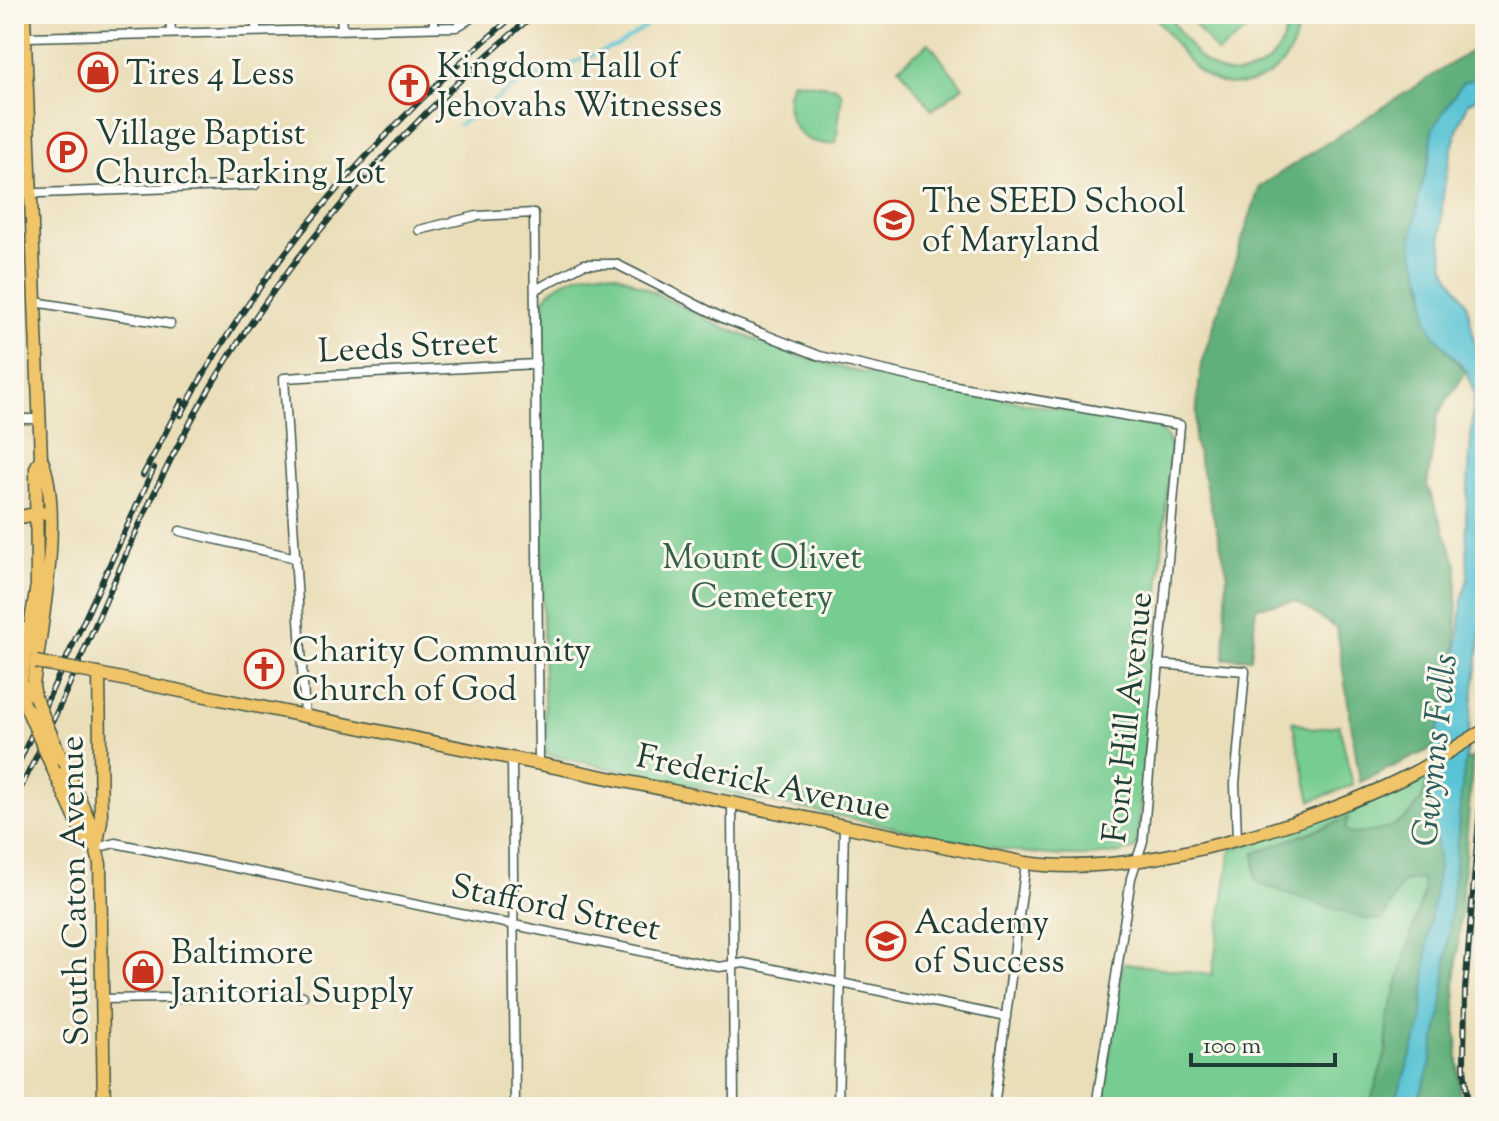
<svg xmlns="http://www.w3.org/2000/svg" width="1499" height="1121" viewBox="0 0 1499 1121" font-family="'Sorts Mill Goudy',serif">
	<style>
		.green { fill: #76cc91; stroke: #4a8462; stroke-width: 2 }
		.forest { fill: #60b07b; stroke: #407658; stroke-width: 2 }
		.water { fill: #59c3d4; stroke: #3c8084; stroke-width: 2 }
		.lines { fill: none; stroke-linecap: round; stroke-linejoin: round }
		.stream { stroke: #59c3d4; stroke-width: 3 }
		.minor-casing { stroke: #3d5548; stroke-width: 11 }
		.primary-casing { stroke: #3d5548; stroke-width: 15 }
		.minor { stroke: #fff; stroke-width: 8 }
		.primary { stroke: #f0c469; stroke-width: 12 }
		.rail-casing { stroke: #1f3d34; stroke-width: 6 }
		.rail { stroke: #fbf7ec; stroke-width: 3; stroke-dasharray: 9; stroke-linecap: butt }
		.primary-bridge-casing { stroke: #3d5548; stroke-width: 15; stroke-linecap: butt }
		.primary-bridge { stroke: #f0c469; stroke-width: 12 }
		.labels { text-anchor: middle; stroke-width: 6; stroke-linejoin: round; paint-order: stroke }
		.poi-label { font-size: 34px; fill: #1f3d34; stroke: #fbf7ec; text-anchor: start }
		.street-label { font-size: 34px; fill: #1f3d34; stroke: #fbf7ec }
		.park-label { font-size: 34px; fill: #35614b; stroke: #fbf7ec }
		.water-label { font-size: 36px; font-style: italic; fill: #2e5e5c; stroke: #fbf7ec }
	</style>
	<rect width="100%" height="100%" fill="#fbf7ec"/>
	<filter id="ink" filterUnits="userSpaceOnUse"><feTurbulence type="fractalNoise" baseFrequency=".0125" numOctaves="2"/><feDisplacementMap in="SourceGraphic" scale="16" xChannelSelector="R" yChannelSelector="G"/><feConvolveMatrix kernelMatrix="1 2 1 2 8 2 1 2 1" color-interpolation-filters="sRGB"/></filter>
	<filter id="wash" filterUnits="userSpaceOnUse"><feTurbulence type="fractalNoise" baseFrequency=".006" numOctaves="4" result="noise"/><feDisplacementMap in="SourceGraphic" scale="32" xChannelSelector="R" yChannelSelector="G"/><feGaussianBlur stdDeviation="1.8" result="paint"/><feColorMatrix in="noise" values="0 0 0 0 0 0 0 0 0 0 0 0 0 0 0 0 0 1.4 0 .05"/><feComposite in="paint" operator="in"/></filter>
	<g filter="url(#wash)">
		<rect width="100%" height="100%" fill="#eadeb9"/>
		<!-- green -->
		<path class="green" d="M 1153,14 L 1167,14 C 1180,31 1193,56 1212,67 C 1249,88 1293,56 1285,14 L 1296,14 C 1305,61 1254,100 1211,79 C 1186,66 1170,35 1153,14 Z
			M 1187,14 L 1268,14 L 1217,53 Z
			M 929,43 L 963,87 L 932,110 L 899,67 Z
			M 792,81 L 836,87 L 842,94 L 836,143 C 798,149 778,115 792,81 Z
			M 603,271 L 620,275 L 720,326 L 790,353 L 849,370 L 1158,428 L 1167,437 L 1171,449 L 1137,845 L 1133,850 C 1058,869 951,839 874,823 C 764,801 654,778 545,754 L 539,387 L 544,299 C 555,281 583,272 603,271 Z
			M 1292,721 L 1313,729 L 1339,725 L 1353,785 L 1311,801 Z
			M 1467,749 L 1449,970 L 1452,1107 L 1102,1107 L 1123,963 L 1212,975 L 1231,850 L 1396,790 Z"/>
		<!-- forest -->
		<path class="forest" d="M 1485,42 L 1485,78 L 1476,78 L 1437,122 L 1412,237 L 1435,336 L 1466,372 L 1438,414 L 1427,485 L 1457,565 L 1456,667 L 1435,747 L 1360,782 L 1337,629 L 1296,601 L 1256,607 L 1251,658 L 1224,659 L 1227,570 L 1194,439 L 1201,364 L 1260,186 Z
			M 1473,757 L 1455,986 L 1460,1107 L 1369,1107 L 1386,1052 L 1388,1018 L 1424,890 L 1422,879 L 1402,882 L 1383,919 L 1368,920 L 1260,884 L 1255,877 L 1255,853 L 1348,818 L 1345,829 L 1351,834 C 1387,833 1418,820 1427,783 Z"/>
		<!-- water -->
		<path class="water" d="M 1476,78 L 1485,78 L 1485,94 L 1469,102 C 1448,144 1434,219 1445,265 C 1448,279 1461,289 1466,303 C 1475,329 1470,344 1485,373 L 1485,601 L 1461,795 L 1442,1009 L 1430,1066 L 1415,1107 L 1393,1107 L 1422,1024 L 1429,927 L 1439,866 L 1431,793 L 1436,736 L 1456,667 L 1462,601 L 1468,577 L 1466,517 L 1474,393 L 1467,372 L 1435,336 L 1427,320 L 1425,286 L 1413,252 L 1412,237 L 1419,195 L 1431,154 L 1432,130 L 1462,83 Z"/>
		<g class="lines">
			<!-- stream -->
			<path class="stream" d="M 459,125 L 518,84 L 618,45 L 665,14"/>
		</g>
	</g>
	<g filter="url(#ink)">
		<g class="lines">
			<!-- minor casing -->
			<g class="minor-casing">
				<path id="minor" d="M 170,14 L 171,33
					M 256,14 L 256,29
					M 341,14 L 342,28
					M 434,14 L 434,27
					M 25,37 L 456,27 L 478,14
					M 14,194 L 255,185
					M 419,230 L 477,216 L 534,213 L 539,763
					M 535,290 L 584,264 L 616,264 L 725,319 L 820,356 L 944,384 L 1180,425 L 1143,841 L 1131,878 L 1096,1107
					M 35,302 L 170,324
					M 14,419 L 40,419
					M 180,531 L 296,558
					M 14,622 L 30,632
					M 1158,664 L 1245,671 L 1235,784 L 1237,839
					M 305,715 L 284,378 L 536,364
					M 512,758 L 515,1107
					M 732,803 L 734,1107
					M 96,848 L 115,843 L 719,967 L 744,963 L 1006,1017
					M 102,999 L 303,996
					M 838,1105 L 902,1107
					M 838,1107 L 844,826
					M 994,1107 L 1026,863"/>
			</g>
			<!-- primary casing -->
			<g class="primary-casing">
				<path id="primary" d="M 24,14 L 41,458 C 64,510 41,629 33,685 L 35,697
					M 14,518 L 42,513
					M 88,672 L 1026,863 C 1136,879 1319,823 1417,771 C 1440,758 1462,743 1485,730
					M 99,674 L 101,821 L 96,848 L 100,864 L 104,1107
					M 27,709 L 21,681 L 37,585 L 36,468 L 41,458
					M 61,758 L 93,829 L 95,841
					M 54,771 L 83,835 L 96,848"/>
			</g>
			<!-- minor -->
			<use href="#minor" class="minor"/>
			<!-- primary -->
			<use href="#primary" class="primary"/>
			<!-- rail casing -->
			<g class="rail-casing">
				<path id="rail" d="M 181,415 C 262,261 384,124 516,14
					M 143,475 L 182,401
					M 14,773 L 154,468
					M 14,801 C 80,674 126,537 196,412 C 282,259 401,126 535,14
					M 14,848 L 17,843
					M 1468,1107 L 1464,1066 L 1465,990 L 1485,746"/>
			</g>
			<!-- rail -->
			<use href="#rail" class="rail"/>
			<!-- primary-bridge casing -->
			<g class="primary-bridge-casing">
				<path id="primary-bridge" d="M 36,662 L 88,672
					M 35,697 L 61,758
					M 27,709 L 54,771"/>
			</g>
			<!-- primary-bridge -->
			<use href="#primary-bridge" class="primary-bridge"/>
		</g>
	</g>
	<!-- icons -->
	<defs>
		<g id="shop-ring" transform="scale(2)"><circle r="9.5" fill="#fbf7ec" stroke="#c8321e" stroke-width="1.5"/><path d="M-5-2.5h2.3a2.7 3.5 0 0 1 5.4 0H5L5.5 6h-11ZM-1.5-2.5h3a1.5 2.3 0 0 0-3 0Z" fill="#c8321e"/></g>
		<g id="church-ring" transform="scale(2)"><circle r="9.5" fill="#fbf7ec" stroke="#c8321e" stroke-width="1.5"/><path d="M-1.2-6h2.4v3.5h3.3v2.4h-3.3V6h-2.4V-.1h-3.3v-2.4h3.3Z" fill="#c8321e"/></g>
		<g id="parking-ring" transform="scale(2)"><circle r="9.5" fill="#fbf7ec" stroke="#c8321e" stroke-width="1.5"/><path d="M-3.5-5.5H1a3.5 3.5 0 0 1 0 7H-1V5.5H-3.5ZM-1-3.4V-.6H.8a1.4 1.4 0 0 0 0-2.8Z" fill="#c8321e"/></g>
		<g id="school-ring" transform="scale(2)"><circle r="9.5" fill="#fbf7ec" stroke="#c8321e" stroke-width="1.5"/><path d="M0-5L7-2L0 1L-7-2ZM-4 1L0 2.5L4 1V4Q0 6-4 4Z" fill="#c8321e"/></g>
	</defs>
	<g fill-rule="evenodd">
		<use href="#shop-ring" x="98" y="72"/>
		<use href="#church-ring" x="409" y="85"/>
		<use href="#parking-ring" x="67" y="152"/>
		<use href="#school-ring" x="894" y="220"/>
		<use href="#church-ring" x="264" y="669"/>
		<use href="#school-ring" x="886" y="941"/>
		<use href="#shop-ring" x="143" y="971"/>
	</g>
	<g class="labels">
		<!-- poi labels -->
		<g class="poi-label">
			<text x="437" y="77">Kingdom Hall of<tspan x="437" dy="39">Jehovahs Witnesses</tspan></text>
			<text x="126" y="84">Tires 4 Less</text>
			<text x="95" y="144">Village Baptist<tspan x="95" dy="39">Church Parking Lot</tspan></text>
			<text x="922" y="212">The SEED School<tspan x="922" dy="39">of Maryland</tspan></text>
			<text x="292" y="661">Charity Community<tspan x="292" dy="39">Church of God</tspan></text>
			<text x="914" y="933">Academy<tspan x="914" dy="39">of Success</tspan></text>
			<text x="171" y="963">Baltimore<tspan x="171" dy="39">Janitorial Supply</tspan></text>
		</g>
		<!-- street labels -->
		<g class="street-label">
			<text transform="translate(408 345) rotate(-3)" y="12">Leeds Street</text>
			<text transform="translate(1126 717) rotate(-84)" y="12">Font Hill Avenue</text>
			<text transform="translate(764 781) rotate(12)" y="12">Frederick Avenue</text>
			<text transform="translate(73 891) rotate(-91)" y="12">South Caton Avenue</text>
			<text transform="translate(556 906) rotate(12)" y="12">Stafford Street</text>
		</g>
		<!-- park labels -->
		<g class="park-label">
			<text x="762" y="568">Mount Olivet<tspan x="762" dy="39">Cemetery</tspan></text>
		</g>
		<!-- water labels -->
		<g class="water-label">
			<text transform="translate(1433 750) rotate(-84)" y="13">Gwynns Falls</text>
		</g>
	</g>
	<!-- margin -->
	<rect width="1499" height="1121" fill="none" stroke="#fbf7ec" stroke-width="48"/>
	<!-- scale -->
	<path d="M1191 1053v12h144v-12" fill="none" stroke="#1f3d34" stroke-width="4"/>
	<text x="1203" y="1053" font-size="24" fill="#1f3d34" stroke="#fbf7ec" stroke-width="6" paint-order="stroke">100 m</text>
</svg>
